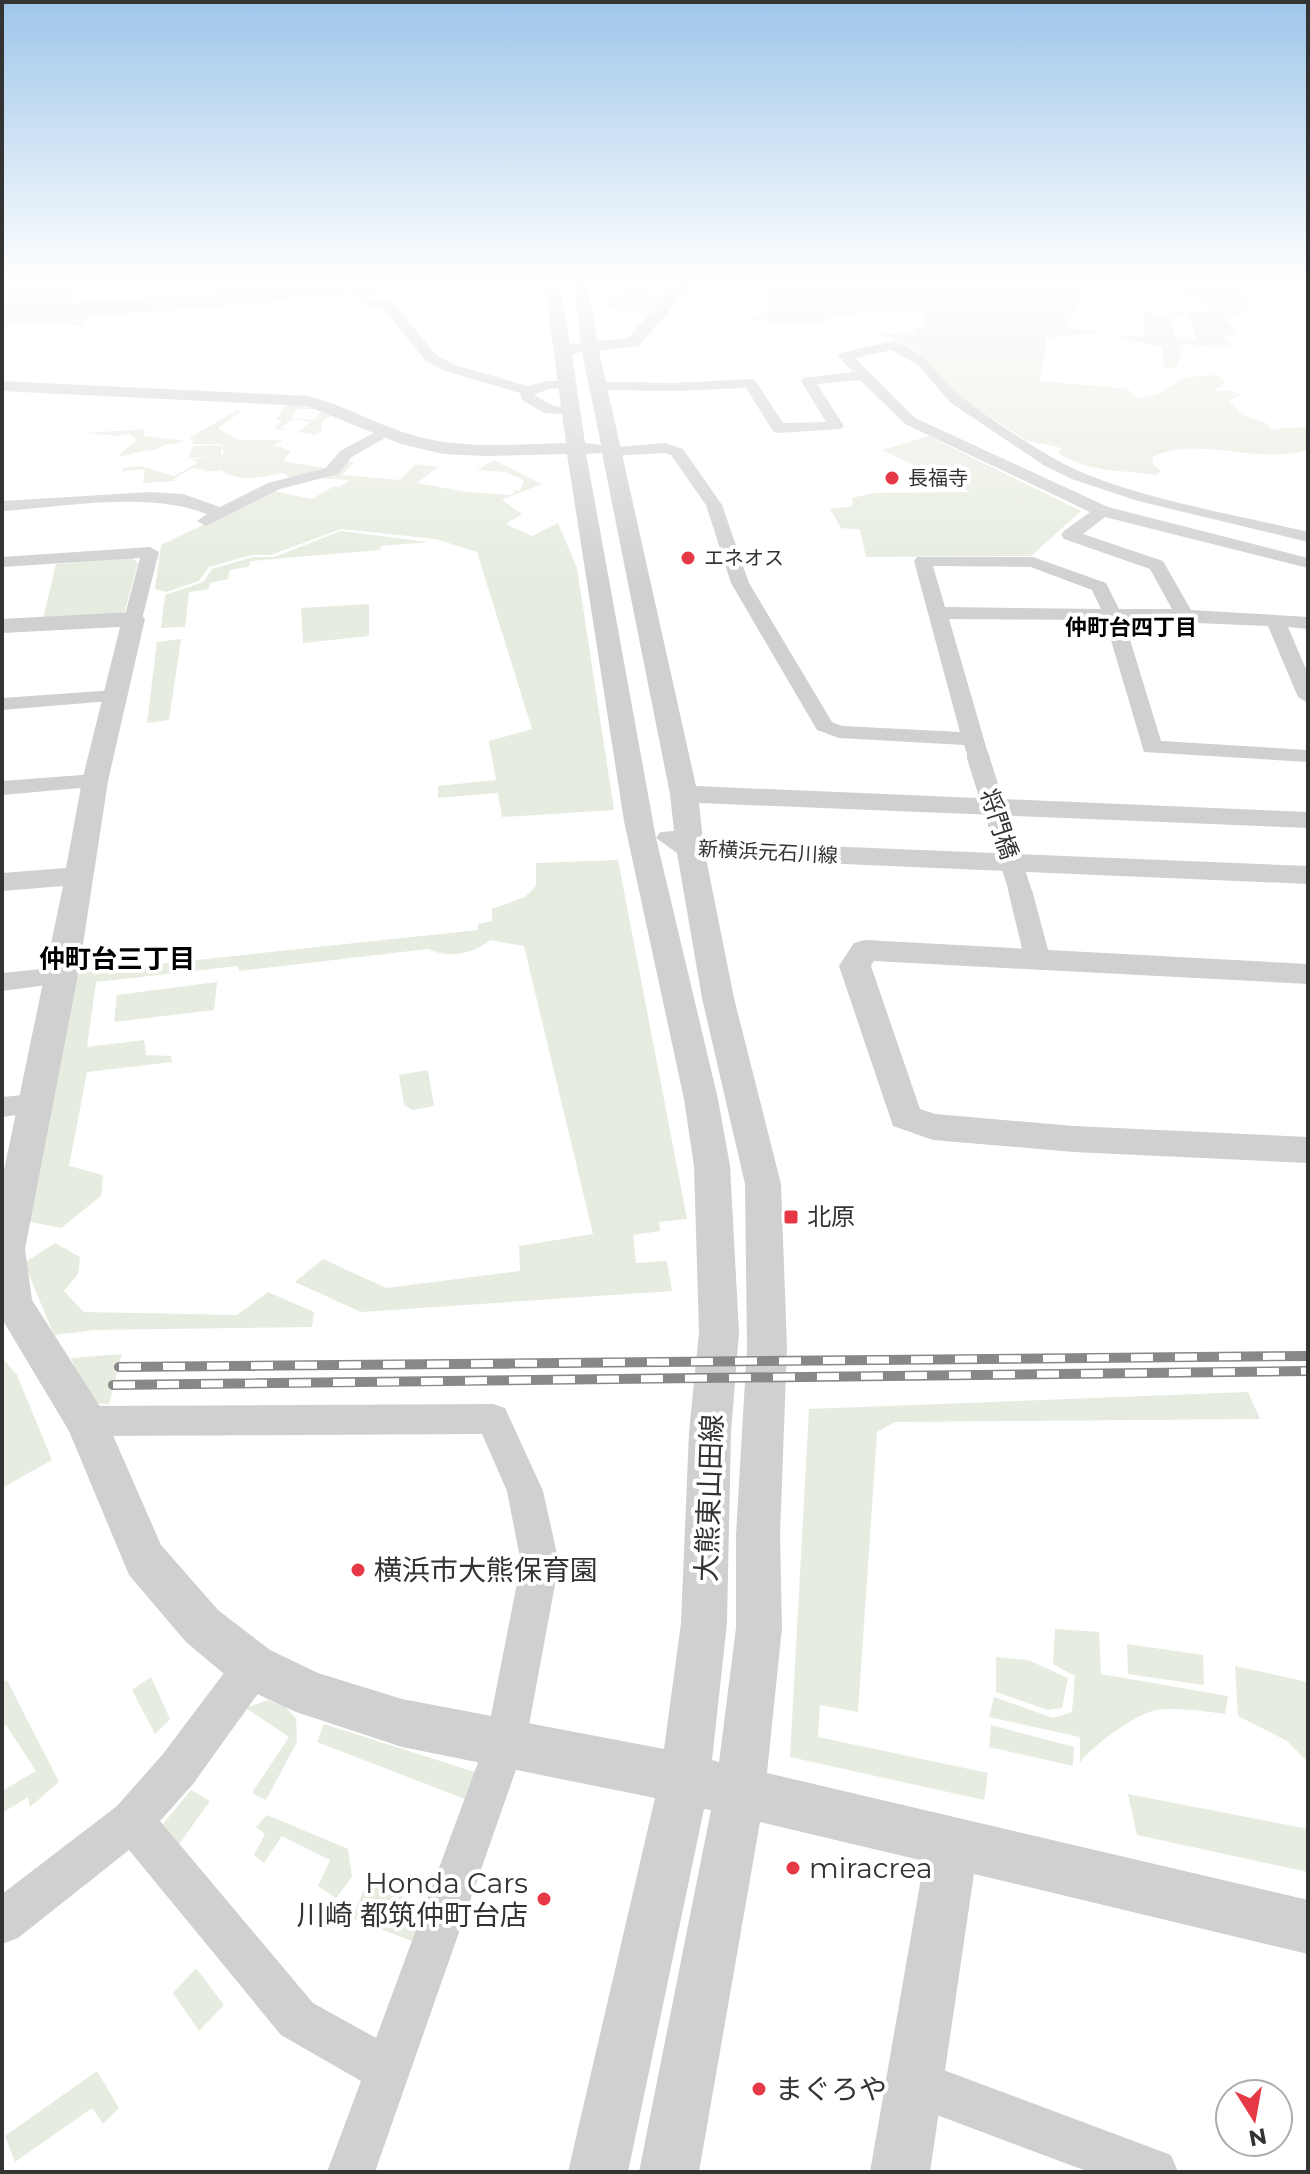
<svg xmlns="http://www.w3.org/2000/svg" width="1310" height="2174" viewBox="0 0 1310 2174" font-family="Montserrat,'Noto Sans JP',sans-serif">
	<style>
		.green { fill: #e6ecdf }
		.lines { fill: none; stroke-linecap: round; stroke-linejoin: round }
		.river { fill: #cfe2ee; fill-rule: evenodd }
		.minor { fill: #d0d0d0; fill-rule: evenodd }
		.tertiary { fill: #d0d0d0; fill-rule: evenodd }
		.rail-casing { stroke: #888; stroke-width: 10 }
		.rail { stroke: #fff; stroke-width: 7; stroke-dasharray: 22; stroke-linecap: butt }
		.minor-bridge { stroke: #d0d0d0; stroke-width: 22 }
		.poi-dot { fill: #e63946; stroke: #fff; stroke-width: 3 }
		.labels { text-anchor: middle; stroke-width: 8; stroke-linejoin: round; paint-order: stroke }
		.far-poi-label { font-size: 20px; fill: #333; stroke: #fff; text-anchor: start }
		.far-street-label { font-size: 20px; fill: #333; stroke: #fff }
		.far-neighbourhood-label { font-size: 22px; font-weight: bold; fill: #000; stroke: #fff }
		.street-label { font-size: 24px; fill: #333; stroke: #fff }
		.poi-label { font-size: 24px; fill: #333; stroke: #fff; text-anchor: start }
		.neighbourhood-label { font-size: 26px; font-weight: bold; fill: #000; stroke: #fff }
		.near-street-label { font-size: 28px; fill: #333; stroke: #fff }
		.near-poi-label { font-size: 28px; fill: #333; stroke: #fff; text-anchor: start }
	</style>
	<rect width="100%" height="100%" fill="#fff"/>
	<!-- green -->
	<path class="green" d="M 2,280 L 68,280 L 64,286 L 70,288 L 72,304 L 2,302 Z
		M 756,280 L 1081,280 L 1089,292 L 1083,292 L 1066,328 L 1098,332 L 1047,338 L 1040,381 L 1128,389 L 1136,398 C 1161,396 1158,394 1178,382 C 1189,375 1204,376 1217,375 L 1226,383 L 1212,391 L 1231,391 L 1241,395 L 1229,401 L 1245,416 L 1266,423 L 1272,429 L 1308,427 L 1308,449 C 1259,467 1200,434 1152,457 L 1153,464 L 1161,471 L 1155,475 C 1120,469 1092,474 1058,453 L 1062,448 L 1028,441 L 967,403 L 939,377 L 915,349 L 878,333 L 912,335 L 916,333 L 911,329 L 922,327 L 926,312 C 898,313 835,309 814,325 L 753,320 L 766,312 L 773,298 L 767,296 L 766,291 L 749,287 Z
		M 1159,280 L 1239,280 L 1248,312 L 1227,318 L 1236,335 L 1225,335 L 1232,346 L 1224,348 L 1185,344 L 1175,368 L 1164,369 L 1162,347 L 1116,338 L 1119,335 L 1145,336 L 1142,311 L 1170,316 L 1176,339 L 1198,340 L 1187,315 L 1154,310 L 1204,311 L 1214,308 Z
		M 628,288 L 668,294 L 648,314 L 602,307 Z
		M 3,316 L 89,316 L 80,326 L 2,325 Z
		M 287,403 L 317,409 L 297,409 L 292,418 L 313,420 L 321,412 L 331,416 L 322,422 L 321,432 L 315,435 L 298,432 L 311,422 L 293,419 L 281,428 L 292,431 L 274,429 L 282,420 L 276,420 Z
		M 237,410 L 242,411 L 218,428 L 238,440 L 283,440 L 274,445 L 291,451 L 283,461 L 325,468 L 337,456 L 330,471 L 291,479 L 283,473 C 262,477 239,483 221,470 L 204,472 L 206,470 L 192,468 L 174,479 L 175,481 L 143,483 L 145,469 L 122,471 L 123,468 L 141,466 L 174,476 L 198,463 L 192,460 L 214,456 L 188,459 L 193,446 L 221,445 L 221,455 L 224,454 L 222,444 L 192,444 L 194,440 L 189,438 Z
		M 145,429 L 143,436 L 187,441 L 164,445 L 155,450 C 138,449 129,457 118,456 L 136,440 L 130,434 L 119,436 L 87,433 Z
		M 929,436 L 1081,511 L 1031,556 L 866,557 L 860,530 L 841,528 L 830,509 L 853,506 L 852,498 L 873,493 L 970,492 L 882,450 Z
		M 494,460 L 542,484 L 502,500 L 522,514 L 506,524 L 532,536 L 558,523 L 577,568 L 614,810 L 502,817 L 498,793 L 438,798 L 438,786 L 496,780 L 489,741 L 532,729 L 477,552 L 436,539 L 341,529 L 271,555 L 251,555 L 209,567 L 199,581 L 166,592 L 155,589 L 161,545 L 274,491 L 312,499 L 334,486 L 339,487 L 349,481 C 338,477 330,481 319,477 L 345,461 L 354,462 L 342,475 L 400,480 L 416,464 L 438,467 L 417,483 L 467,492 L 512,495 L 515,490 L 520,491 L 524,480 L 506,472 L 477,470 Z
		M 341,531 L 428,542 L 381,546 L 380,550 L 251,561 L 248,567 L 230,570 L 228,579 L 210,583 L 209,589 L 189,592 L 185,627 L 161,628 L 165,595 L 203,582 L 212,569 L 253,557 L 274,557 Z
		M 132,558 L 138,563 L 125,611 L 117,615 L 43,619 L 56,564 Z
		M 369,604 L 369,636 L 303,643 L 301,608 Z
		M 181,639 L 169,720 L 147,723 L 157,642 Z
		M 618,860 L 687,1219 L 659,1222 L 660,1231 L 633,1235 L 636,1263 L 667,1261 L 672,1291 L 361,1312 L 295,1282 L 323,1259 L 386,1288 L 520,1271 L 519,1246 L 593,1234 L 524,946 L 490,940 C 473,954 449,959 428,949 L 239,971 L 238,966 L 96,982 L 87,1047 L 144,1040 L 146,1055 L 171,1056 L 172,1062 L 87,1072 L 69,1166 L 103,1175 L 101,1196 L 61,1228 L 26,1221 L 74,973 L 478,930 L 478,924 L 492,921 L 492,909 L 525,897 L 536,886 L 536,863 Z
		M 217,982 L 214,1010 L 114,1022 L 117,995 Z
		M 428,1070 L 434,1106 L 413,1110 L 404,1105 L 399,1075 Z
		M 55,1243 L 80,1257 L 78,1274 L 64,1291 L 84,1312 L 237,1315 L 268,1292 L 314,1312 L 312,1327 L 95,1330 L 54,1335 L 24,1263 Z
		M 122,1354 L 109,1404 L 91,1403 L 71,1358 Z
		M 2,1358 L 17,1375 L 52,1460 L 2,1488 Z
		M 1248,1392 L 1260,1419 L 895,1422 L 877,1432 L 858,1712 L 820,1705 L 818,1737 L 988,1773 L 984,1800 L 790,1757 L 809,1409 Z
		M 1055,1629 L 1099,1632 L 1101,1674 L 1228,1696 L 1225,1714 C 1203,1711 1180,1707 1157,1710 C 1136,1713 1094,1745 1080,1762 L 1080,1737 L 989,1717 L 994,1697 L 1053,1718 L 1072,1712 L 1075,1676 L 1053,1664 Z
		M 1127,1644 L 1203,1655 L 1204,1685 L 1128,1674 Z
		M 996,1657 L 1028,1660 L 1068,1678 L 1062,1708 L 1048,1710 L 996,1692 Z
		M 1235,1666 L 1308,1682 L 1308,1762 L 1287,1741 L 1238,1716 Z
		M 151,1677 L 170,1719 L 155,1734 L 132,1690 Z
		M 7,1680 L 59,1782 L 30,1807 L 28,1797 L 2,1813 L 2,1791 L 36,1771 L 6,1725 L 2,1727 L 2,1683 Z
		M 268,1700 L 284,1706 L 296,1718 L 297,1742 L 266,1800 L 252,1793 L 289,1737 L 246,1708 Z
		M 324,1724 L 478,1773 L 470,1801 L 317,1742 Z
		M 991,1725 L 1074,1747 L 1073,1766 L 989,1747 Z
		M 191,1790 L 210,1801 L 177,1847 L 165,1840 L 163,1824 Z
		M 1128,1794 L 1308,1829 L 1308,1872 L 1137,1835 Z
		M 267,1815 L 348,1849 L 352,1877 L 336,1898 L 318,1886 L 330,1860 L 282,1836 L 264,1863 L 254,1855 L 265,1834 L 256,1827 Z
		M 367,1882 L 428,1907 L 412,1941 L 352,1918 Z
		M 196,1968 L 224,2005 L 199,2031 L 173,1993 Z
		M 97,2071 L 119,2108 L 103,2124 L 92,2108 L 15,2162 L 5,2136 Z"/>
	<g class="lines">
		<!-- river -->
		<path class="river" d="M 325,280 L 400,280 L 389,287 C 260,302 132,319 2,317 L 2,303 C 111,304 217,293 325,280 Z"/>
		<!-- minor -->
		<path class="minor" d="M 388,280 L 414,280 L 368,292 L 374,299 L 394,304 L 436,355 L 455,365 L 527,386 L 547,381 L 573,381 L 573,387 L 548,389 L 534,395 L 553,406 L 578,409 L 578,415 L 544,413 L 522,400 L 520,393 L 445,371 L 426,361 L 384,310 L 364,305 L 354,290 Z
			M 893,341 C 928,352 937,378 963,398 C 991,420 1024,441 1055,459 C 1119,496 1235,514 1308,532 L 1308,542 L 1138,501 L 1072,479 L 1045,466 L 951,403 L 918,365 L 891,350 L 855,358 L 915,418 L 1108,507 L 1308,558 L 1308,568 L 1105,517 L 1083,534 L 1163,561 L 1191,610 L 1308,617 L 1308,629 L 1288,627 L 1308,674 L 1308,703 L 1298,697 L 1268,626 L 1124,620 L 1161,741 L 1308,750 L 1308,762 L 1144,752 L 1105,620 L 949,619 L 989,757 L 986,762 L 970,762 L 964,745 L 839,738 L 817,730 L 731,583 L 706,505 L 671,455 L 664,453 L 611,456 L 603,451 L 605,448 L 665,443 L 683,449 L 722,505 L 749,583 L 832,722 L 842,726 L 960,732 L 914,561 L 917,557 L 1033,557 L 1106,583 L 1119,609 L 1172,609 L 1150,569 L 1064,539 L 1061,535 L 1064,531 L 1090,512 L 905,424 L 860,380 L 817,384 L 844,426 L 841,429 L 778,433 L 773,431 L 746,388 L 676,391 L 598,390 L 591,386 L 598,382 L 676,383 L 750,379 L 755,380 L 783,423 L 826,422 L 801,381 L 803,378 L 853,372 L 838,356 L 840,353 ZM 933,566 L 1031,567 L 1092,590 L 1101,609 L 945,607 Z
			M 385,427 L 390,429 L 390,435 L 352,457 L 338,474 L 280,489 L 206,526 L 197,521 L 207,514 C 147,491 66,507 2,511 L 2,501 L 151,492 L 183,494 L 220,507 L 268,483 L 326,468 L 340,451 Z
			M 150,547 L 159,552 L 142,619 L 133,625 L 124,619 L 140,558 L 2,567 L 2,557 Z
			M 115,690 L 122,692 L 125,696 L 122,700 L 2,710 L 2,698 Z
			M 95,774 L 106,781 L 103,786 L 2,795 L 2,781 Z
			M 1020,882 L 1029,885 L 1032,890 L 1050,957 L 1046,963 L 1037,965 L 1028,963 L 1024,957 L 1008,890 L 1011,885 Z
			M 61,967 L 70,970 L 74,976 L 70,982 L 2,991 L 2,973 Z
			M 34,1094 L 44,1097 L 48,1104 L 44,1111 L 2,1117 L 2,1097 Z
			M 493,1404 L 505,1408 L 543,1491 L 559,1563 L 526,1741 L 375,2172 L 327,2172 L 361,2081 L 281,2035 L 129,1850 L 18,1938 L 2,1944 L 2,1894 L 117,1806 L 163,1754 L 239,1653 L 253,1647 L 267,1653 L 273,1667 L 267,1681 L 193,1784 L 160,1821 L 313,2003 L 376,2038 L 486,1741 L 521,1563 L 507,1491 L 482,1434 L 86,1436 L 74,1432 L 69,1421 L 74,1410 L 86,1406 Z
			M 914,2059 L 1171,2155 L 1178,2172 L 1089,2172 L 897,2100 L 890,2083 L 897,2066 Z"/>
		<!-- tertiary -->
		<path class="tertiary" d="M 544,280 L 559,280 L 570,344 L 581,343 L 572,280 L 587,280 L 597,341 L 628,338 L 679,280 L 695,280 L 639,346 L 599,351 L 696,786 L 1308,812 L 1308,828 L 699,803 L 703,841 L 1308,866 L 1308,884 L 706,858 L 734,998 L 781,1184 L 787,1347 L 780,1535 L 782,1628 L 767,1773 L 1308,1900 L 1308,1954 L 974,1874 L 930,2172 L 870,2172 L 924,1861 L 760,1822 L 699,2172 L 639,2172 L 711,1810 L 704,1809 L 628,2172 L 568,2172 L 655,1798 L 402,1747 L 296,1712 L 236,1684 L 186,1642 L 129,1575 L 69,1431 L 2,1319 L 2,1180 L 63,886 L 2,891 L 2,873 L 66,868 L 82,781 L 120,627 L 2,633 L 2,619 L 133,612 L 141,614 L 145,619 L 108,781 L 80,964 L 25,1249 L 32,1300 L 101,1408 L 161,1545 L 218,1610 L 270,1650 L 318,1673 L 402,1699 L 664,1749 L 681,1623 L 689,1432 L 699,1332 L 694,1166 L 684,1099 L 624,821 L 567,454 L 486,456 L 443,454 L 401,444 L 307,406 L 2,391 L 2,381 L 308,396 C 348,406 384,429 424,438 C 471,449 519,444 566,443 ZM 582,352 L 601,445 L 585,443 L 572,354 ZM 602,453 L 670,794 L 674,831 L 660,832 L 656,838 L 587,459 L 586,454 ZM 656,838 L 677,853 L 702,998 L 745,1184 L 747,1347 L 736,1535 L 736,1628 L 719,1762 L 712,1760 L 727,1623 L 731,1432 L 739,1332 L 730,1166 L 718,1099 Z
			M 865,940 L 1308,964 L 1308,984 L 874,961 L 871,966 L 920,1109 L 935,1114 L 1074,1126 L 1308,1137 L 1308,1163 L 1074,1152 L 933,1140 L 893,1126 L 839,966 L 854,943 Z"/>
		<!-- rail casing -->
		<g class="rail-casing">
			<path id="rail" d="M 119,1367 L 1308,1356
				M 113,1385 L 1308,1371"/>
		</g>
		<!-- rail -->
		<use href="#rail" class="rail"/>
		<!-- minor-bridge -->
		<path class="minor-bridge" d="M 978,757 L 1020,890"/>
	</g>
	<!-- sky -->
	<linearGradient id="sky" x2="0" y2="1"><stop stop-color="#9ec6ea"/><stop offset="0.48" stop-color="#fff"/><stop offset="1" stop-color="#fff" stop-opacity="0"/></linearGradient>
	<rect width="1310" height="585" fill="url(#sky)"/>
	<!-- markers -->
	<g class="poi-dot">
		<circle cx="892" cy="478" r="8"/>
		<circle cx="688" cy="558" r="8"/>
		<rect x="783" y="1209" width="16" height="16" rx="4"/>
		<circle cx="358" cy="1570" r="8"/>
		<circle cx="793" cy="1868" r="8"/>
		<circle cx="544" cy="1899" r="8"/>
		<circle cx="759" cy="2089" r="8"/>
	</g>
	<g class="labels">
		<!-- far-poi labels -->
		<g class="far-poi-label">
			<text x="908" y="485">長福寺</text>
			<text x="704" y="565">エネオス</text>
		</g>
		<!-- far-street labels -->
		<g class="far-street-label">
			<text transform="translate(768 852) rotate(3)" y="7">新横浜元石川線</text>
		</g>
		<!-- far-neighbourhood labels -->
		<g class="far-neighbourhood-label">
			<text x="1131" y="635">仲町台四丁目</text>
		</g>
		<!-- street labels -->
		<g class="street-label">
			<text transform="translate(999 824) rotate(72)" y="8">将門橋</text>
		</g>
		<!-- poi labels -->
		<g class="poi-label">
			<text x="807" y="1225">北原</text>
		</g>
		<!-- neighbourhood labels -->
		<g class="neighbourhood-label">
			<text x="117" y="968">仲町台三丁目</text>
		</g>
		<!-- near-street labels -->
		<g class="near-street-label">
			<text transform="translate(709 1498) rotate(-88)" y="10">大熊東山田線</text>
		</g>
		<!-- near-poi labels -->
		<g class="near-poi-label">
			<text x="374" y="1580">横浜市大熊保育園</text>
			<text x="809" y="1878">miracrea</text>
			<text x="528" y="1893" text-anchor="end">Honda Cars<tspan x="528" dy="32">川崎 都筑仲町台店</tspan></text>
			<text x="775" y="2099">まぐろや</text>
		</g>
	</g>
	<!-- border -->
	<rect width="1310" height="2174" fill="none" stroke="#333333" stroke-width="8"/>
	<!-- north arrow -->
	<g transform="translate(1254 2118) rotate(169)"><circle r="38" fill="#ffffff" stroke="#adadad" stroke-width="2"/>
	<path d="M0-6L14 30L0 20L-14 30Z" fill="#e63946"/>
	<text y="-12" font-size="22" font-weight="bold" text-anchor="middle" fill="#333333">N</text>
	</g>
</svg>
